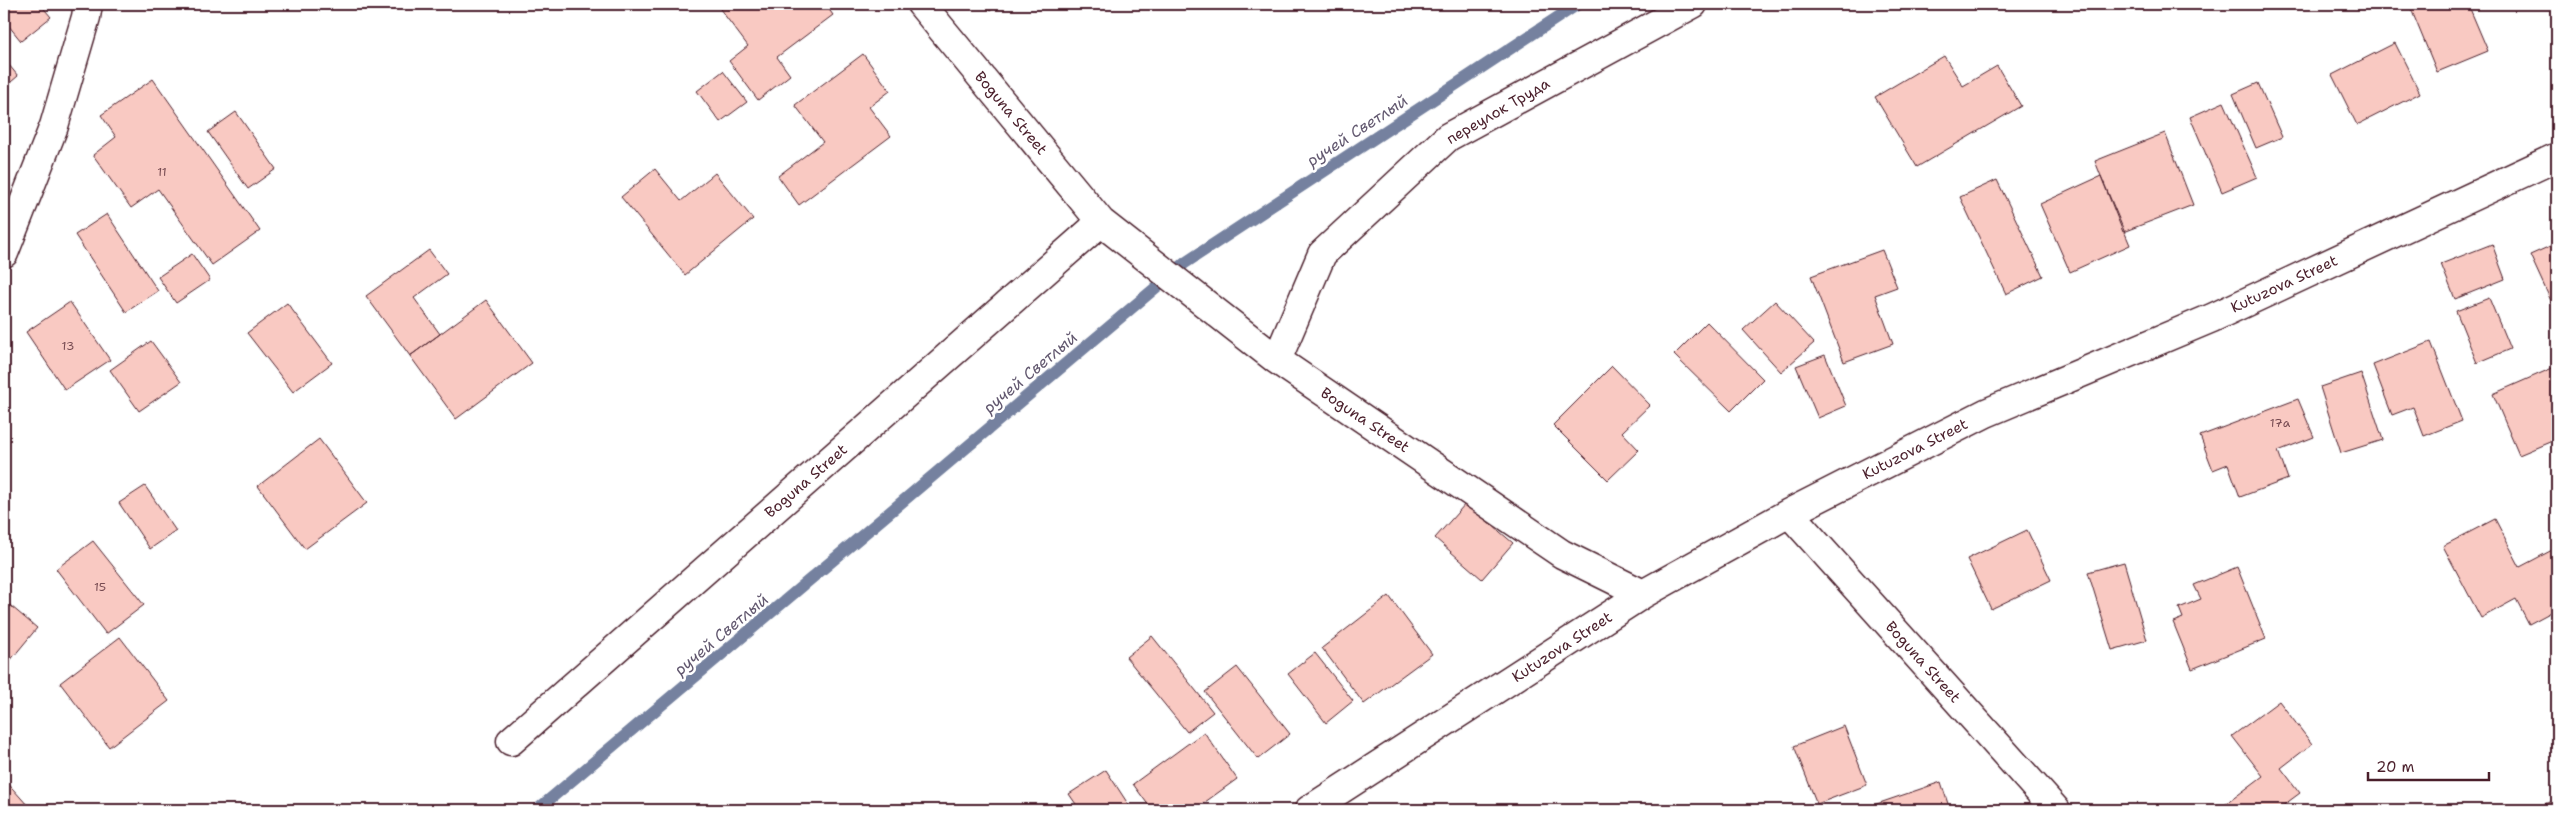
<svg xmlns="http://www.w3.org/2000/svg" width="2561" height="814" viewBox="0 0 2561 814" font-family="'Shantell Sans',sans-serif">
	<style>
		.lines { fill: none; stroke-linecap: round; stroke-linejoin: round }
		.stream { stroke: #74819f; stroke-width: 12 }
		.building { fill: #f9c9c2; stroke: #4a1f2b }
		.minor-casing { stroke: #4a1f2b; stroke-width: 31 }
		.minor { stroke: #fff; stroke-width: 28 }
		.labels { text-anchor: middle; stroke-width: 5; stroke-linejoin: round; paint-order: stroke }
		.number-label { font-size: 12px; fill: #764a51 }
		.street-label { font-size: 15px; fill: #4a1f2b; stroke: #fff }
		.water-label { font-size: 16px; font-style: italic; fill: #62586f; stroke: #fff }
	</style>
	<rect width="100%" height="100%" fill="#fff"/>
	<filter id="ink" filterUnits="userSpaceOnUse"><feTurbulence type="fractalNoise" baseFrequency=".02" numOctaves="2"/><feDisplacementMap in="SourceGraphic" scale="10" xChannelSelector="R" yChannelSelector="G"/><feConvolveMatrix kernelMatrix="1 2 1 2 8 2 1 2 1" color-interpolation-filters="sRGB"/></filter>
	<g filter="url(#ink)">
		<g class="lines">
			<!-- stream -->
			<path class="stream" d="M 537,810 L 1185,263 L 1578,4"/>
		</g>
		<!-- building -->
		<path class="building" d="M 4,4 L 40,4 L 51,17 L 21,41 L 4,20 Z
			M 727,4 L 825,4 L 833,15 L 777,57 L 790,75 L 758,100 L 729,61 L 748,46 L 720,9 Z
			M 984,4 L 999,4 L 990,11 Z
			M 2409,4 L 2468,4 L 2488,51 L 2437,72 Z
			M 2395,43 L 2420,93 L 2357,125 L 2332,75 Z
			M 863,54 L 890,91 L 869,107 L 891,136 L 799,205 L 778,176 L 823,142 L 795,105 Z
			M 1944,56 L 1963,86 L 1997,66 L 2021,106 L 1917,167 L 1875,97 Z
			M 4,59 L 18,76 L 4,88 Z
			M 723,71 L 747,102 L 720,122 L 697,91 Z
			M 153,79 L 260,231 L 212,265 L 158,189 L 131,208 L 93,155 L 116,137 L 101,115 Z
			M 2258,83 L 2282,137 L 2256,148 L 2233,94 Z
			M 2224,102 L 2257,177 L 2222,192 L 2190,117 Z
			M 236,112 L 276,169 L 248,189 L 208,132 Z
			M 2165,133 L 2193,205 L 2123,232 L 2095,161 Z
			M 655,169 L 681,201 L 715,173 L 753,219 L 685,275 L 621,197 Z
			M 2101,176 L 2130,245 L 2070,272 L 2040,204 Z
			M 1997,180 L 2043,276 L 2006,294 L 1960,197 Z
			M 107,214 L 158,291 L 126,312 L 75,235 Z
			M 2557,243 L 2557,301 L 2552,303 L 2530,255 Z
			M 2492,244 L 2505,279 L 2455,299 L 2441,264 Z
			M 429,250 L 447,274 L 414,298 L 440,334 L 410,356 L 366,296 Z
			M 1882,250 L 1897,287 L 1875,295 L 1893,344 L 1844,362 L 1811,276 Z
			M 192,254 L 210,280 L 176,303 L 158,277 Z
			M 2489,298 L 2510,349 L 2477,363 L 2456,311 Z
			M 486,300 L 532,363 L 456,419 L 410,356 Z
			M 1775,301 L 1814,343 L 1781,372 L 1743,330 Z
			M 70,302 L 110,360 L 65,390 L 26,332 Z
			M 287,303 L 332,363 L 293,392 L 247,333 Z
			M 1707,322 L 1763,379 L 1731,411 L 1674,355 Z
			M 151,341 L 181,382 L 139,411 L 110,370 Z
			M 2431,342 L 2462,421 L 2424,436 L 2413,407 L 2392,415 L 2373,365 Z
			M 1825,355 L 1846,406 L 1818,418 L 1796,366 Z
			M 1612,366 L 1650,405 L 1622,432 L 1639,450 L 1608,480 L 1553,425 Z
			M 2557,366 L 2557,439 L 2519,455 L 2493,394 Z
			M 2361,373 L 2383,440 L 2341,453 L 2320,387 Z
			M 2298,399 L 2314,437 L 2278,451 L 2288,479 L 2240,497 L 2228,464 L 2213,470 L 2200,436 Z
			M 319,439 L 367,503 L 305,549 L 258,486 Z
			M 145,486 L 176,531 L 150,549 L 119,503 Z
			M 1466,503 L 1513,543 L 1482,579 L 1435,538 Z
			M 2495,519 L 2520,567 L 2556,548 L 2557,550 L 2557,609 L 2529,624 L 2516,599 L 2481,618 L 2443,546 Z
			M 2027,530 L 2051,580 L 1991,609 L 1967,559 Z
			M 93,541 L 144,605 L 106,634 L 56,569 Z
			M 2124,562 L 2147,640 L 2112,650 L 2088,572 Z
			M 2237,567 L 2266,639 L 2192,669 L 2173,622 L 2183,618 L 2179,608 L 2201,599 L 2194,585 Z
			M 1389,596 L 1432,654 L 1364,704 L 1322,648 Z
			M 5,601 L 37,628 L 4,668 L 4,602 Z
			M 1152,636 L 1213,712 L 1187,732 L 1126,657 Z
			M 120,637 L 169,701 L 109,747 L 60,683 Z
			M 1315,653 L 1353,701 L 1326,723 L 1288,674 Z
			M 1237,667 L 1290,734 L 1258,759 L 1205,692 Z
			M 2279,701 L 2312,744 L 2281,768 L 2300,793 L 2277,810 L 2218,810 L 2263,776 L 2232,736 Z
			M 1844,726 L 1867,785 L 1817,804 L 1794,746 Z
			M 1204,732 L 1237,779 L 1194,810 L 1152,810 L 1133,784 Z
			M 1106,770 L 1132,810 L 1080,810 L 1069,794 Z
			M 4,779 L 29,807 L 25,810 L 4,810 Z
			M 1941,782 L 1950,810 L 1859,810 Z
			M 2557,800 L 2557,810 L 2524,810 Z"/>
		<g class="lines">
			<!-- minor casing -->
			<g class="minor-casing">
				<path id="minor" d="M 921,4 L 1101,222 L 1277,360 L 1562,554 L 1643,594
					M 4,253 L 54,126 L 86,17 L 88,4
					M 1277,360 L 1322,254 L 1448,137 L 1693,4
					M 1789,513 L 2056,810
					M 511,741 L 1101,222
					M 1309,810 L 1643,594 L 1789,513 L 1986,413 L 2212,318 L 2557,157"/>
			</g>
			<!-- minor -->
			<use href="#minor" class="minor"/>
		</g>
	</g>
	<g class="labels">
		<!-- number labels -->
		<g class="number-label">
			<text x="162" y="176">11</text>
			<text x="68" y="350">13</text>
			<text x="2280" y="427">17а</text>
			<text x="100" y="591">15</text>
		</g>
		<!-- street labels -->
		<g class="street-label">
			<text transform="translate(1498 111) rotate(-30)" y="5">переулок Труда</text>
			<text transform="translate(1011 113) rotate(50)" y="5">Boguna Street</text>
			<text transform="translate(2284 284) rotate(-25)" y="5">Kutuzova Street</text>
			<text transform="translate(1365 420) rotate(34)" y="5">Boguna Street</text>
			<text transform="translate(1915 449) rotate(-27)" y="5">Kutuzova Street</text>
			<text transform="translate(806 481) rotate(-41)" y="5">Boguna Street</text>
			<text transform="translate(1562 647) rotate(-33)" y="5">Kutuzova Street</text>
			<text transform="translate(1923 662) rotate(48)" y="5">Boguna Street</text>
		</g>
		<!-- water labels -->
		<g class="water-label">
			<text transform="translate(1357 130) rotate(-33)" y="6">ручей Светлый</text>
			<text transform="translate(1030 372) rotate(-40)" y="6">ручей Светлый</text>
			<text transform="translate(721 634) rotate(-40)" y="6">ручей Светлый</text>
		</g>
	</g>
	<!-- margin -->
	<rect width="2561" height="814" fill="none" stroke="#fff" stroke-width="20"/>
	<rect x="10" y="10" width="2541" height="794" fill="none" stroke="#4a1f2b" stroke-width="2" filter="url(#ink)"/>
	<!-- scale -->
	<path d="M2368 772v8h121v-8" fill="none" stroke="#4a1f2b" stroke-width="2.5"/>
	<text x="2376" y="772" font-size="15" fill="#4a1f2b" stroke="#ffffff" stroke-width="4" paint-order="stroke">20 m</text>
</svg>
